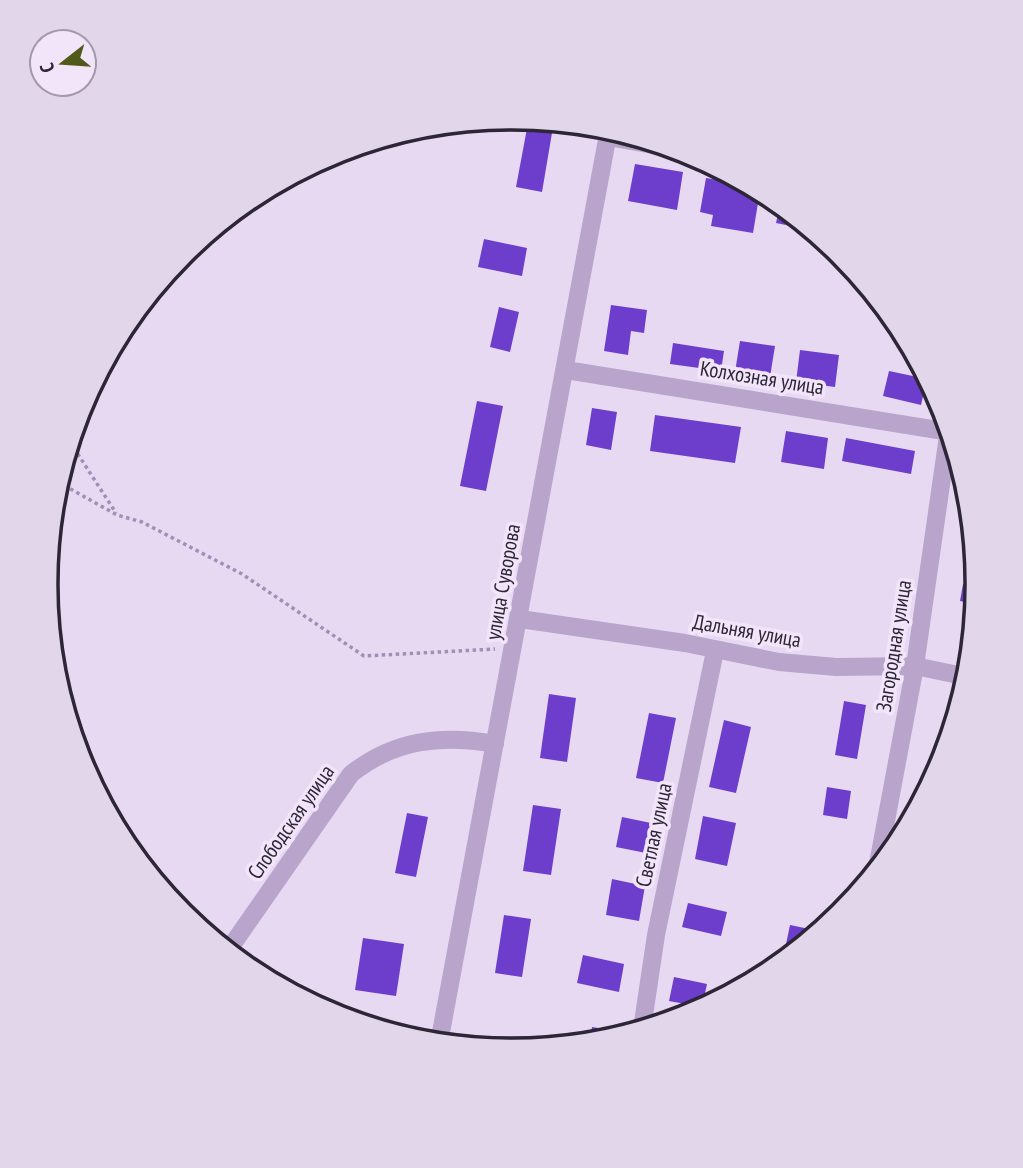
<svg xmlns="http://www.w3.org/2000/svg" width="1023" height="1168" viewBox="0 0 1023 1168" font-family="'PT Sans Narrow',sans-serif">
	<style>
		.building { fill: #6c3ecb }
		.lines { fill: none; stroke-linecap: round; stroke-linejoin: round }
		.path { stroke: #a38eb7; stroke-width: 3.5; stroke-dasharray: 3.5 3.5; stroke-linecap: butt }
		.minor { stroke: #b9a4cb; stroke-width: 18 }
		.labels { text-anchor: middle; stroke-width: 7; stroke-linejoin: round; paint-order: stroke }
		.street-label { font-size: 21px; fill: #2c2636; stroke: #f2e5fa }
		.rim { fill: none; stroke: #2c2636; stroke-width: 3.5 }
	</style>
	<rect width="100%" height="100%" fill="#e8d9f2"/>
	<!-- building -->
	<path class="building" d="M 528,123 L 553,127 L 542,192 L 516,187 Z
		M 635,164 L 683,172 L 677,210 L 628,201 Z
		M 706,178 L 749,185 L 760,191 L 753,233 L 711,226 L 713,215 L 700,212 Z
		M 780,205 L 802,223 L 801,228 L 776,223 Z
		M 484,239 L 527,248 L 522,276 L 478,267 Z
		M 611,305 L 647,310 L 644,333 L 631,331 L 628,355 L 604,351 Z
		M 499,307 L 519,312 L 510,352 L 490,347 Z
		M 740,341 L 775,346 L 770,377 L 735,372 Z
		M 673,343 L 724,351 L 721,371 L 670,364 Z
		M 800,350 L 839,355 L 835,387 L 796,382 Z
		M 889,371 L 927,379 L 921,405 L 883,396 Z
		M 477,401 L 503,406 L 486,491 L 460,486 Z
		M 592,408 L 617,412 L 611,450 L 586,445 Z
		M 655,415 L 741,427 L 735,463 L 650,451 Z
		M 786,431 L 828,438 L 824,469 L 781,462 Z
		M 846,438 L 915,451 L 911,474 L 842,461 Z
		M 963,584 L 977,586 L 971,649 L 963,648 L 970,603 L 960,601 Z
		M 549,694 L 576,698 L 567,762 L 540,758 Z
		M 844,701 L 866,705 L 857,759 L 835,755 Z
		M 649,713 L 676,718 L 663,783 L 636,778 Z
		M 724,720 L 751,727 L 736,793 L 709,787 Z
		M 827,787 L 851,791 L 847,819 L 823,815 Z
		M 533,805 L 561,809 L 551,875 L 523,871 Z
		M 407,813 L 428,817 L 416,877 L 395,873 Z
		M 703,816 L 736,823 L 727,866 L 695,859 Z
		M 622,817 L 656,824 L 651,854 L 616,847 Z
		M 612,879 L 645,886 L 639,921 L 606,915 Z
		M 688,903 L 727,912 L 721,936 L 682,927 Z
		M 504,915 L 531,919 L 522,977 L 495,973 Z
		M 790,925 L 819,931 L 791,955 L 784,954 Z
		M 363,938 L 404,944 L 396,996 L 355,990 Z
		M 583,955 L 624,964 L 619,992 L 577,983 Z
		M 674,977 L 707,984 L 702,1007 L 669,1001 Z
		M 592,1027 L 617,1031 L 616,1037 L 590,1042 Z"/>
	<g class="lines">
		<!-- path -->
		<path class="path" d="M 70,442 L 116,513
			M 58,482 L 117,515 L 142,522 L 242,574 L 364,656 L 495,649"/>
		<!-- minor -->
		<path class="minor" d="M 608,137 L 670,148
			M 566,370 L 950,432
			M 520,619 L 685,643 L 779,662 L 836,667 L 915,666 L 968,677
			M 877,869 L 915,666 L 949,429
			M 230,953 L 232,945 L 351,774 C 394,740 441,734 495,744
			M 642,1029 L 656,935 L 715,651
			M 439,1043 L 609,129"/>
	</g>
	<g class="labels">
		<!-- street labels -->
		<g class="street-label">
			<text transform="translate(762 378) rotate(9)" y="7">Колхозная улица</text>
			<text transform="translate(503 582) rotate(-80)" y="7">улица Суворова</text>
			<text transform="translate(747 631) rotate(10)" y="7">Дальняя улица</text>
			<text transform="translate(894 646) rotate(-81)" y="7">Загородная улица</text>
			<text transform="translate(291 822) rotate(-55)" y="7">Слободская улица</text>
			<text transform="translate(654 835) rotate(-78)" y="7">Светлая улица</text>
		</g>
	</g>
	<!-- crop -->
	<path d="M0 0H1023V1168H0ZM511 130H512A453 453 0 0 1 965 583V585A453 453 0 0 1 512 1038H511A453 453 0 0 1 58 585V583A453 453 0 0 1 511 130Z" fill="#e2d6ea" fill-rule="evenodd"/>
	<path class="rim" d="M511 130H512A453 453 0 0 1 965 583V585A453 453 0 0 1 512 1038H511A453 453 0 0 1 58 585V583A453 453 0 0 1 511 130Z"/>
	<!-- north arrow -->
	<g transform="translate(63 63) rotate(253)"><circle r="33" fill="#f2e5fa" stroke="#a399ac" stroke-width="2"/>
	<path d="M0-5L12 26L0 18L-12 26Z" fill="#50591a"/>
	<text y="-10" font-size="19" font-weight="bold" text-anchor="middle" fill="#2c2636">С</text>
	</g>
</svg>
